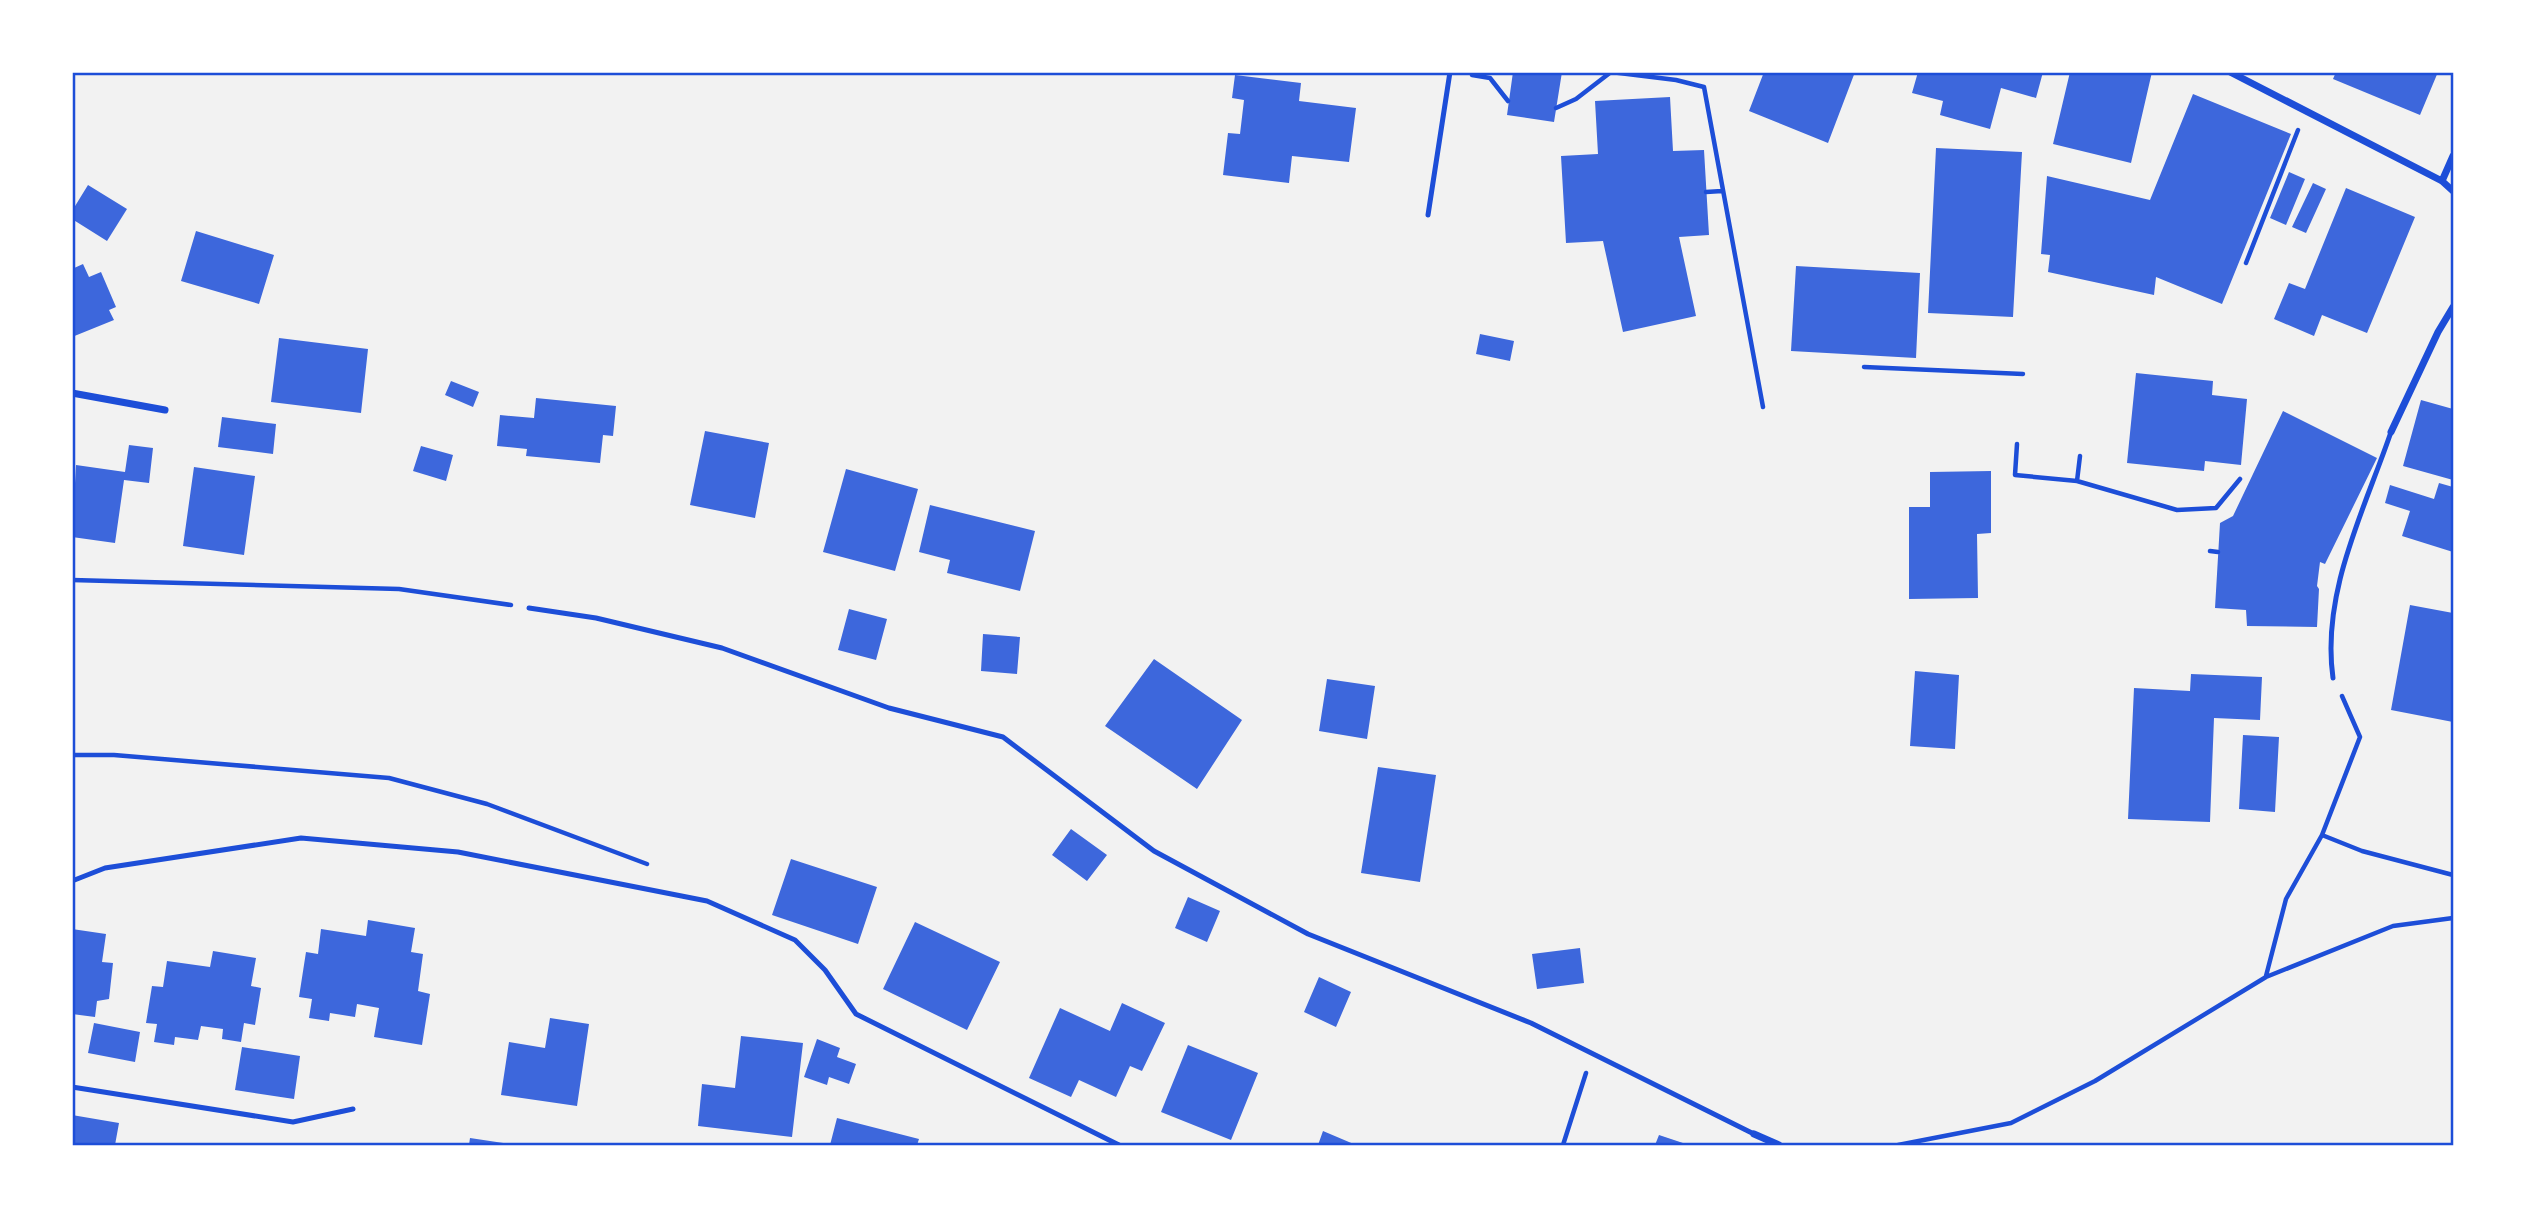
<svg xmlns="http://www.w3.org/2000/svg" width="2525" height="1217" viewBox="0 0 2525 1217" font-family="Jost,sans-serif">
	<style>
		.building { fill: #3d67dc }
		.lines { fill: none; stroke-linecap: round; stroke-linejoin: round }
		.path { stroke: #1d4ed8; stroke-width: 4.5 }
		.service { stroke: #1d4ed8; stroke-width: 5 }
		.minor { stroke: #1d4ed8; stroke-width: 7 }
		.neatline { fill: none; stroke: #1d4ed8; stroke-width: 2.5 }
	</style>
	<rect width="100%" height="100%" fill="#f2f2f2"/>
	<!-- building -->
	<path class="building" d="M 1513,72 L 1562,72 L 1554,122 L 1507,115 Z
		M 1764,72 L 1855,72 L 1828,143 L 1749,111 Z
		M 1918,72 L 2043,72 L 2036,98 L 2001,88 L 1990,129 L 1940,115 L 1943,101 L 1912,93 Z
		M 2070,72 L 2152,72 L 2131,163 L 2053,144 Z
		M 2336,72 L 2438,72 L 2420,115 L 2333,79 Z
		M 1235,75 L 1301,83 L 1299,101 L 1356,108 L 1349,162 L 1292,156 L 1289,183 L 1223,175 L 1228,133 L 1240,134 L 1244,100 L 1232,98 Z
		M 2193,94 L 2291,134 L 2222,304 L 2156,277 L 2154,295 L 2048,272 L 2050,255 L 2041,254 L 2047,176 L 2150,200 Z
		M 1670,97 L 1673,151 L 1704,150 L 1709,235 L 1679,237 L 1696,316 L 1623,332 L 1603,241 L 1566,243 L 1561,156 L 1598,154 L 1595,101 Z
		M 1936,148 L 2022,152 L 2013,317 L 1928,313 Z
		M 2289,172 L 2305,179 L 2286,225 L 2270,218 Z
		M 2313,183 L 2326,189 L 2306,233 L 2292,227 Z
		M 88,185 L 127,209 L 107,241 L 72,219 L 72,211 Z
		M 2346,188 L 2415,217 L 2367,333 L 2322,315 L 2314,336 L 2274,319 L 2289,283 L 2305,289 Z
		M 196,231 L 274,255 L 259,304 L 181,281 Z
		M 83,264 L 89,277 L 101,272 L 116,307 L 109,310 L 114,320 L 72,337 L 72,269 Z
		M 1796,266 L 1920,273 L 1916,358 L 1791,351 Z
		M 1480,334 L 1514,341 L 1510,361 L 1476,354 Z
		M 279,338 L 368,349 L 361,413 L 271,402 Z
		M 2136,373 L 2213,381 L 2212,395 L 2247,399 L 2241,465 L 2205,461 L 2204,471 L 2127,463 Z
		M 451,381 L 479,392 L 473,407 L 445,395 Z
		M 536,398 L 616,406 L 613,436 L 603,435 L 600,463 L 526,456 L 527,449 L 497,446 L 500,415 L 534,418 Z
		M 2421,400 L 2453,409 L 2453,480 L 2403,466 Z
		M 2283,411 L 2377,458 L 2325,564 L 2320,562 L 2317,586 L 2319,589 L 2317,627 L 2247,626 L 2246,610 L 2215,608 L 2220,523 L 2233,516 Z
		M 222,417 L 276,424 L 273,454 L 218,447 Z
		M 705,431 L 769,443 L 755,518 L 690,505 Z
		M 129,445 L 153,448 L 149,483 L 124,480 L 115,543 L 72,537 L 76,465 L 125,472 Z
		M 421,446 L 453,455 L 446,481 L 413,471 Z
		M 194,467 L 255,476 L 244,555 L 183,546 Z
		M 846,469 L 918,489 L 895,571 L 823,552 Z
		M 1991,471 L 1991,533 L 1977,534 L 1978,598 L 1909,599 L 1909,507 L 1930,507 L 1930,472 Z
		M 2439,483 L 2453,487 L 2453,552 L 2402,536 L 2410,511 L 2385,503 L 2390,485 L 2434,499 Z
		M 930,505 L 1035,531 L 1020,591 L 947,573 L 950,560 L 919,552 Z
		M 2410,605 L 2453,613 L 2453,722 L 2391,710 Z
		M 849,609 L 887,619 L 876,660 L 838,650 Z
		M 983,634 L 1020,637 L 1017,674 L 981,671 Z
		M 1154,659 L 1242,720 L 1197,789 L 1105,726 Z
		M 1915,671 L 1959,675 L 1955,749 L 1910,746 Z
		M 2191,674 L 2262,677 L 2260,720 L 2214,718 L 2210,822 L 2128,819 L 2134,688 L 2190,691 Z
		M 1327,679 L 1375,686 L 1367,739 L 1319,731 Z
		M 2243,735 L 2279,737 L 2275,812 L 2239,809 Z
		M 1378,767 L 1436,775 L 1420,882 L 1361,873 Z
		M 1071,829 L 1107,855 L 1087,881 L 1052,855 Z
		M 791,859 L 877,887 L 858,944 L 772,915 Z
		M 1188,897 L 1220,911 L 1207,942 L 1175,928 Z
		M 368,920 L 415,928 L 411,952 L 423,954 L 418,991 L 430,994 L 422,1045 L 374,1037 L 379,1008 L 357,1004 L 355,1017 L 330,1013 L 329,1021 L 309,1018 L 312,999 L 299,997 L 306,952 L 318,954 L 321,929 L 366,936 Z
		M 915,922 L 1000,962 L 967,1030 L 883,989 Z
		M 72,929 L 106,934 L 102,962 L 113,963 L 109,999 L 97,1001 L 95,1017 L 72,1014 Z
		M 1580,948 L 1584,983 L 1537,989 L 1532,954 Z
		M 213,951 L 256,958 L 251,986 L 261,988 L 255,1025 L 244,1023 L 241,1042 L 222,1039 L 223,1029 L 201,1026 L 198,1040 L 175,1037 L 174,1045 L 154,1042 L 157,1024 L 146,1023 L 152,986 L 163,987 L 167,961 L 210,967 Z
		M 1319,977 L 1351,992 L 1336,1027 L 1304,1012 Z
		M 1122,1003 L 1165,1023 L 1142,1071 L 1130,1066 L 1116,1097 L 1079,1080 L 1071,1097 L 1029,1078 L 1060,1008 L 1110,1031 Z
		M 550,1018 L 589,1024 L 577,1106 L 501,1095 L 509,1042 L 545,1048 Z
		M 94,1023 L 140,1032 L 135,1062 L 88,1053 Z
		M 741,1036 L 803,1043 L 792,1137 L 698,1126 L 702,1084 L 735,1088 Z
		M 817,1039 L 840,1048 L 837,1057 L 856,1064 L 849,1084 L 829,1077 L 827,1085 L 804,1077 Z
		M 1188,1045 L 1258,1073 L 1231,1140 L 1161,1112 Z
		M 242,1047 L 300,1056 L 294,1099 L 235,1090 Z
		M 72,1115 L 119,1123 L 115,1145 L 72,1145 Z
		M 837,1118 L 919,1139 L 917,1145 L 830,1145 Z
		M 1323,1131 L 1356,1145 L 1318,1145 Z
		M 1659,1135 L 1689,1145 L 1655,1145 Z
		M 470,1138 L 510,1144 L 510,1145 L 469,1145 Z"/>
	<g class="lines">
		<!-- path -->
		<path class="path" d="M 1472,75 L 1490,78 L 1508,101
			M 1556,108 L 1576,99 L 1611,72 L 1676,80 L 1704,87 L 1763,407
			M 1706,192 L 1722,191
			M 2246,263 L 2298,130
			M 1864,367 L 2023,374
			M 2017,444 L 2015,475 L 2077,481
			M 2080,456 L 2077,481 L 2177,510 L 2216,508 L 2240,479
			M 2210,551 L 2218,552
			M 72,580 L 399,589 L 511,605
			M 72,755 L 114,755 L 389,778 L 487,804 L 647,864
			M 2322,835 L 2362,851 L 2453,875
			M 2266,976 L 2286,899 L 2322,835 L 2360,737 L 2342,696
			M 1563,1145 L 1586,1073
			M 1898,1145 L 2011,1123 L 2095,1081 L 2266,977 L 2393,926 L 2453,918"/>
		<!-- service -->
		<path class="service" d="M 1428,215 L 1450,72
			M 529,608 L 596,618 L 722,648 L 889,708 L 1003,737 L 1154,851 L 1308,934 L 1531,1023 L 1754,1134
			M 2333,678 C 2321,593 2364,511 2391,432
			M 72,881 L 105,868 L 301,838 L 458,852 L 707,901 L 795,940 L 825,970 L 856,1014 L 1119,1145
			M 72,1087 L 293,1122 L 353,1109"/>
		<!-- minor -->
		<path class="minor" d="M 2230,72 L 2442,181 L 2453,191
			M 2442,181 L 2453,156
			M 72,393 L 165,410
			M 2391,432 L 2438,332 L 2453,307
			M 1754,1134 L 1779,1145"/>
	</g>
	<!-- border -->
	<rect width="2525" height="1217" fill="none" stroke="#ffffff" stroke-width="147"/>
	<rect x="74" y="74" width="2378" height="1070" class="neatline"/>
</svg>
